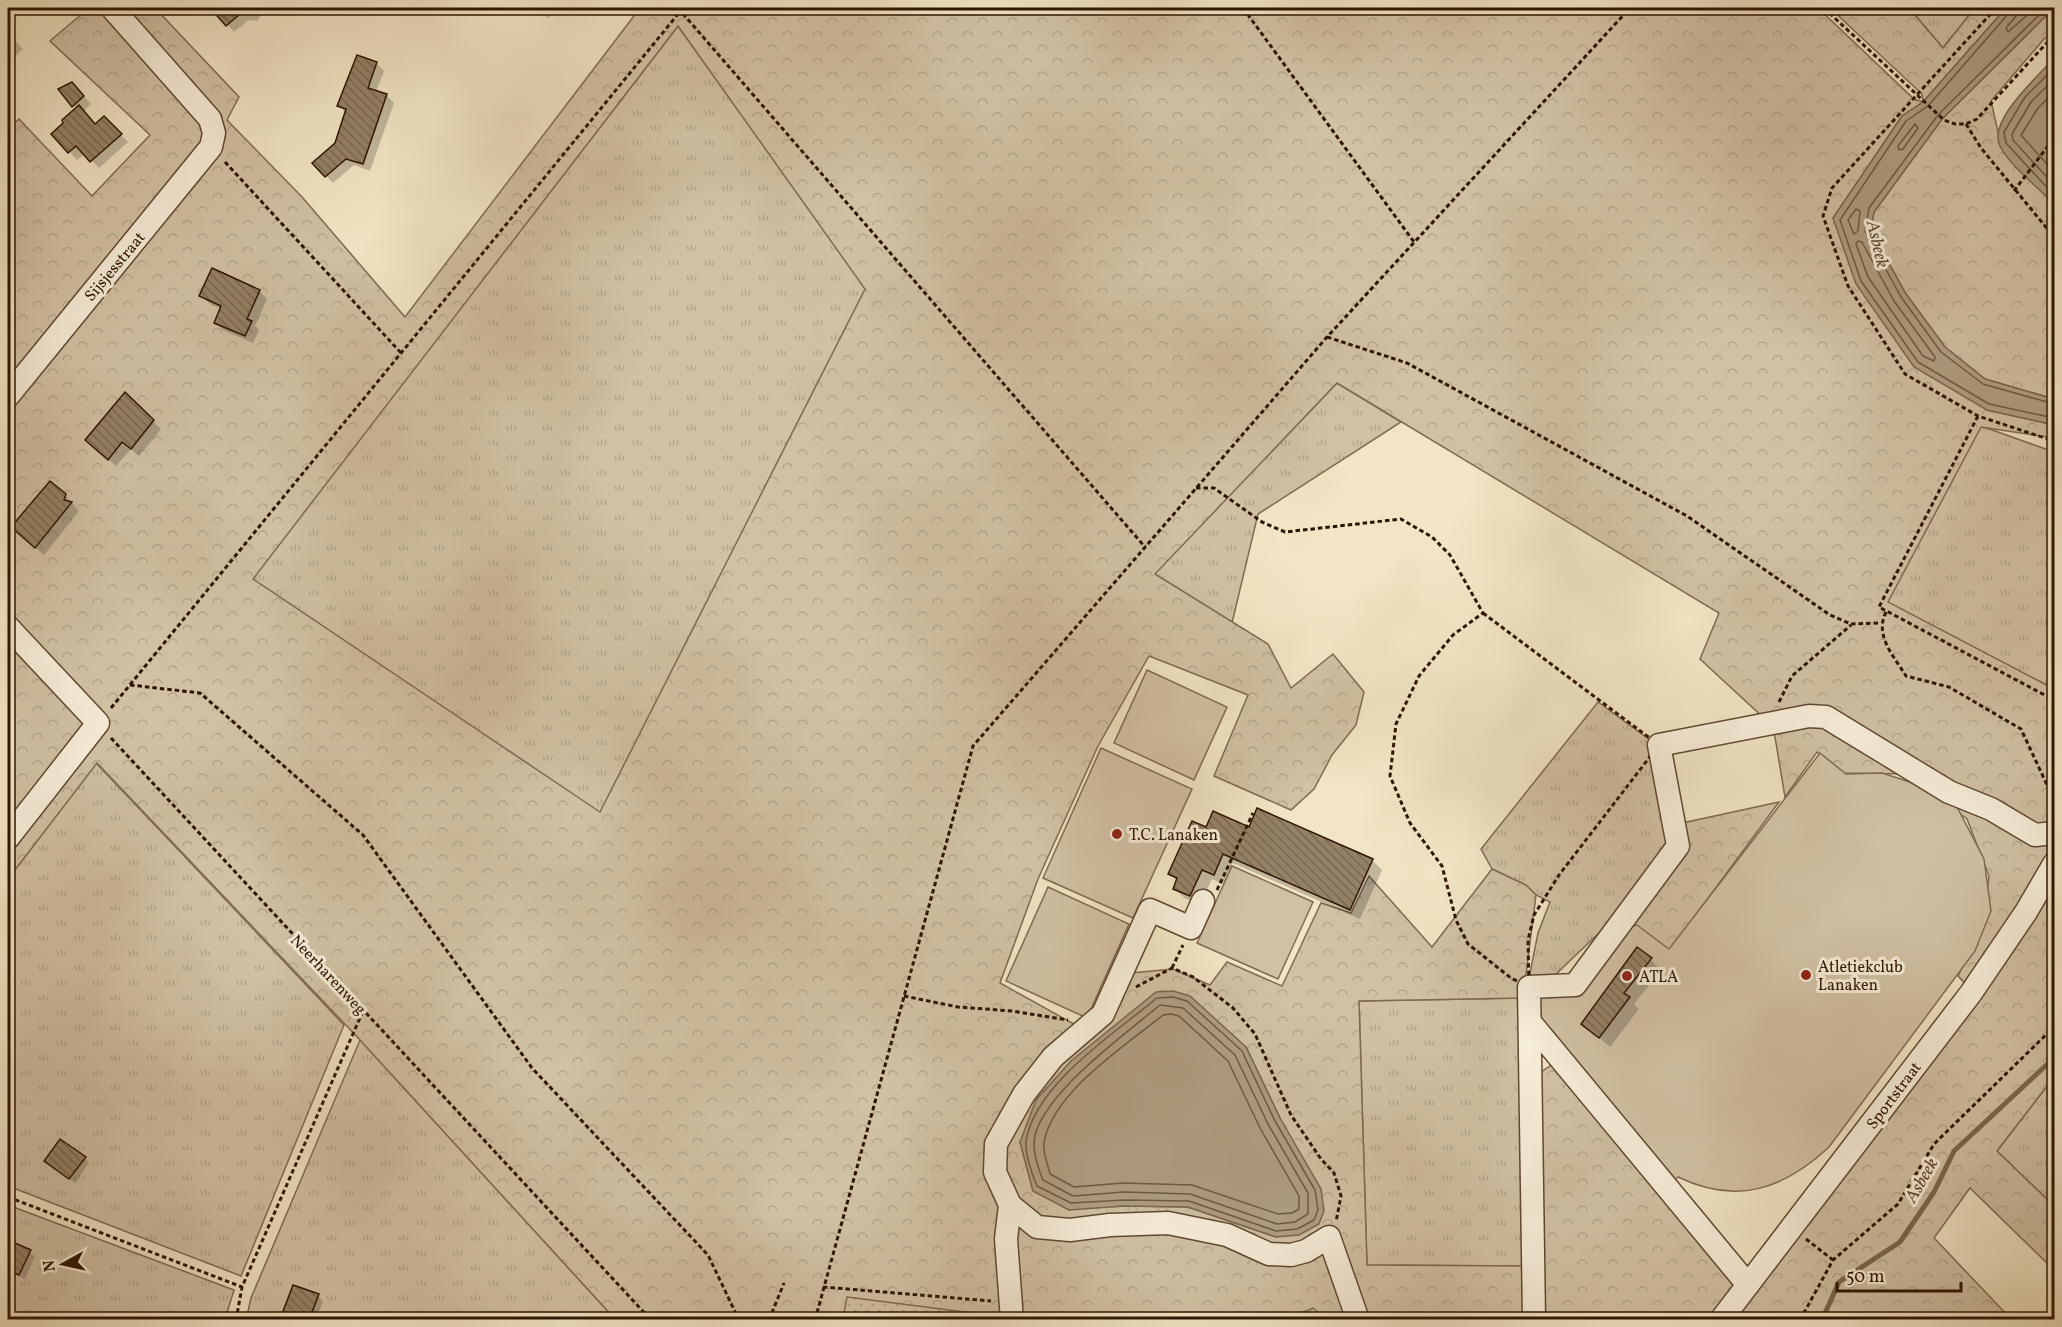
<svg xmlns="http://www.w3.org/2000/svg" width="2062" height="1327" viewBox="0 0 2062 1327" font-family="Vollkorn,serif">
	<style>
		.grass { fill: url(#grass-tufts); stroke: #806a52; stroke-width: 1.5 }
		.forest { fill: url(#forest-crowns); stroke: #806a52; stroke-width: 1.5; fill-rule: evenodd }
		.park { fill: url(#park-dots); stroke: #806a52; stroke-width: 1.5 }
		.garden { fill: #d1c1a4; stroke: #806a52; stroke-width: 1.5 }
		.water { fill: #af9e82; stroke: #7b674e; stroke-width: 1.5 }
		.shadow { fill: #0003 }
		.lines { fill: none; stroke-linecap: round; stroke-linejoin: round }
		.shore { stroke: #6e5941; stroke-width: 1.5 }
		.stream { stroke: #7b674e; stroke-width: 5 }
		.building { fill: url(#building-back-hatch); stroke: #2e1400; stroke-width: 1.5 }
		.minor-casing { stroke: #5f4831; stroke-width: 25 }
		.path { stroke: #2e1400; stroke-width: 3; stroke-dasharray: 4.5 3; stroke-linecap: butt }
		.minor { stroke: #f7eed9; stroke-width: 22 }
		.poi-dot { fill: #8f2418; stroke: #f7eed9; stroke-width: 2 }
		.labels { text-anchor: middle; stroke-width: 6; stroke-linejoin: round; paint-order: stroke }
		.street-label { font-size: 16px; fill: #2e1400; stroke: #f7eed9 }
		.poi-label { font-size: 16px; fill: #2e1400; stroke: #f7eed9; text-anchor: start }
		.water-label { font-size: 18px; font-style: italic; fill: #624b34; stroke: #f7eed9 }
	</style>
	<defs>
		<pattern id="grass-tufts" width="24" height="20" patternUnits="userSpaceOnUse" patternTransform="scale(1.5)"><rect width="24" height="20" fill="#d1c1a4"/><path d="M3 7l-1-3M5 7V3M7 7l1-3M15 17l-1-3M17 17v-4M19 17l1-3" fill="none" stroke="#b4a58b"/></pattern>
		<pattern id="forest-crowns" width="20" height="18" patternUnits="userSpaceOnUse" patternTransform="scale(1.5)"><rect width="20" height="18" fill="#d1c1a4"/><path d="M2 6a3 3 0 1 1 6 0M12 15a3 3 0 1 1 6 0" fill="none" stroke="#b4a58b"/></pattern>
		<pattern id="park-dots" width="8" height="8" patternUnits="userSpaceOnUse" patternTransform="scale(1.5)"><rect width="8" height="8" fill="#d1c1a4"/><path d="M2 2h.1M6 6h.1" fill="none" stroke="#b4a58b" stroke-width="1.8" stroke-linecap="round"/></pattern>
		<pattern id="building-back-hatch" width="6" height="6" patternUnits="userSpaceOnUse" patternTransform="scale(1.5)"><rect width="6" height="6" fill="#948166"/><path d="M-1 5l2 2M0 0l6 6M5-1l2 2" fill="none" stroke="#796852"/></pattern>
	</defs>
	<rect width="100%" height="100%" fill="#f2e5c5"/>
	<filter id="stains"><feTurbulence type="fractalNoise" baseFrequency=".00333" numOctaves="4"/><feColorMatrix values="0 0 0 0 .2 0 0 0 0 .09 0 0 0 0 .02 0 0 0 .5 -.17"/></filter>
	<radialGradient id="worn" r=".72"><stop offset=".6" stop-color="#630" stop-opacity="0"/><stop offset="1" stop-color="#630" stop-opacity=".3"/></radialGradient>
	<!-- grass -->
	<path class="grass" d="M 1909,8 L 1975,8 L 1943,48 Z
		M 678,26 L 866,289 L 600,813 L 252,579 Z
		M 1337,383 L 1401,422 L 1258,514 L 1232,623 L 1154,574 Z
		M 1981,426 L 2054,452 L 2054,689 L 1887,602 Z
		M 1598,702 L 1657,745 L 1673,847 L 1602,930 L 1555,975 L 1529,978 L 1538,933 L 1550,902 L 1536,895 L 1526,885 L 1492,869 L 1481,849 Z
		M 96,763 L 344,1025 L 241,1276 L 8,1186 L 8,879 Z
		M 1523,998 L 1522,1266 L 1367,1265 L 1359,1001 Z
		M 360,1040 L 615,1319 L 246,1320 L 251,1298 Z
		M 2054,1077 L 2054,1206 L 1997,1151 Z
		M 8,1205 L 234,1290 L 225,1319 L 8,1319 Z"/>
	<!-- forest -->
	<path class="forest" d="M 89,8 L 155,8 L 239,97 L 227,120 L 302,197 L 405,317 L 640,8 L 1818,8 L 1914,99 L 1923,102 L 1922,94 L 1830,8 L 1909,8 L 1943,48 L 1975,8 L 2006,8 L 1923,102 L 1902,116 L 1833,218 L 1987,410 L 2054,425 L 2054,438 L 1981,427 L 1888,602 L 2054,689 L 2054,1077 L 1997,1151 L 2054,1206 L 2054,1270 L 1970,1188 L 1934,1238 L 2011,1319 L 1325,1320 L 1313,1309 L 1288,1320 L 615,1319 L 360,1040 L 97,763 L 8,879 L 8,129 L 19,119 L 92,196 L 150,135 L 50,41 ZM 678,26 L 865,289 L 600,812 L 253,579 ZM 1337,383 L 1719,613 L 1700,659 L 1767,721 L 1775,737 L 1785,797 L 1817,752 L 1841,773 L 1906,774 L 1967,819 L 1989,876 L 1983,926 L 1958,976 L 1976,995 L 1747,1293 L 1556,1062 L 1535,1076 L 1522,1266 L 1367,1265 L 1359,1001 L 1523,998 L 1536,895 L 1526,885 L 1492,869 L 1432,947 L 1369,876 L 1351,913 L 1321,903 L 1282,986 L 1227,962 L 1210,985 L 1173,969 L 1131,973 L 1090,1033 L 1000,983 L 1038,879 L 1098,746 L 1149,656 L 1248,695 L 1214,776 L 1291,810 L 1314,789 L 1332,755 L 1356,725 L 1364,692 L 1333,654 L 1291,688 L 1268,644 L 1155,574 ZM 1246,1047 L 1280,1118 L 1276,1237 L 1188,1207 L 1124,1206 L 1069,1209 L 1033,1191 L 1020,1142 Z
		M 2054,8 L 2054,32 L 2044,39 L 1991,101 L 2000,141 L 2018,167 L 2054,204 L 2054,399 L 1985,379 L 1945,347 L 1906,294 L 1871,231 L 1874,212 L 1942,119 Z
		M 1779,802 L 1664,958 L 1617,917 L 1673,847 L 1678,824 Z"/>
	<!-- park -->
	<path class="park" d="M 847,1297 L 988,1315 L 989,1319 L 843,1319 Z
		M 1313,1308 L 1325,1319 L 1286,1319 Z"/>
	<!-- garden -->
	<path class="garden" d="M 1147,670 L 1227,707 L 1194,780 L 1114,743 Z
		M 1101,748 L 1192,789 L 1133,918 L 1043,878 Z
		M 1820,753 L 1846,774 L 1882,773 L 1913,783 L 1955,803 L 1984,859 L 1991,911 L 1975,951 L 1829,1147 C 1783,1190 1736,1205 1678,1177 L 1670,1183 L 1537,1024 L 1541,992 L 1575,993 L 1627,927 L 1637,925 L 1669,949 Z
		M 1232,866 L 1313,902 L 1278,979 L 1197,943 Z
		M 1048,887 L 1129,924 L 1087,1018 L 1006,981 Z"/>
	<!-- water -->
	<path class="water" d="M 2006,8 L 2054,8 L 1942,119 L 1874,212 L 1871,231 L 1906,294 L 1945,347 L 1985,379 L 2054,399 L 2054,425 L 1987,410 L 1914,367 L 1856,284 L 1833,218 L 1902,116 L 1923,102 Z
		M 2054,58 L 2054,204 C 2039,188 2009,165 2000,146 C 1987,120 2039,76 2054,58 Z
		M 1173,991 L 1190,996 L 1246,1047 L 1280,1118 L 1321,1189 L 1324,1211 L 1319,1224 L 1299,1235 L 1276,1237 L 1188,1207 L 1124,1206 L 1069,1210 L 1033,1191 L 1020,1142 L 1036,1100 L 1071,1061 L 1156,992 Z"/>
	<!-- shadow -->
	<path class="shadow" d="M 212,8 L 256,8 L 261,14 L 258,21 L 249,20 L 234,32 Z
		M 534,8 L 560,8 L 548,18 Z
		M 8,32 L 23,49 L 8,62 Z
		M 376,63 L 384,71 L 376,92 L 387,96 L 394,103 L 370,171 L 354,165 L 333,183 L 326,176 L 346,113 L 339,106 Z
		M 60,90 L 80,92 L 91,104 L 83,112 L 96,125 L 104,118 L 128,142 L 99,168 L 85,153 L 77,160 L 53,134 L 77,109 Z
		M 259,291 L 267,299 L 255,326 L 259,330 L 253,343 L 223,330 L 215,322 L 221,309 L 209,303 L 201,296 Z
		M 153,421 L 161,429 L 139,456 L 131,449 L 116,466 L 94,448 Z
		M 65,495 L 79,511 L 44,555 L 20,535 Z
		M 1206,829 L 1250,829 L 1372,860 L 1382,870 L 1360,919 L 1233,863 L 1223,884 L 1212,879 L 1200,905 L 1184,898 L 1175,888 L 1178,881 L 1170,874 Z
		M 1651,960 L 1661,970 L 1634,1004 L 1639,1009 L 1610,1047 L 1583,1024 Z
		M 85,1158 L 89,1163 L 75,1183 L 51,1166 Z
		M 8,1241 L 35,1256 L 25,1279 L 8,1271 Z
		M 318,1296 L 323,1301 L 316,1320 L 292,1320 L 284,1313 Z"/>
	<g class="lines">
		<!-- shore -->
		<path class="shore" d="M 2010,8 L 2008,14 L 1928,106 L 1906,121 L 1840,220 L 1861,281 L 1918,362 L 1989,404 L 2054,418
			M 2018,8 L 2016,16 L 2006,28 L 2008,32 L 2035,8
			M 2046,8 L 1938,115 L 1869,208 L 1865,231 L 1901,297 L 1941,352 L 1983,384 L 2054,404
			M 2054,68 L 2025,97 L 2004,132 L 2006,143 L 2054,195
			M 2054,79 L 2031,102 L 2012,134 L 2013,140 L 2054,185
			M 2054,92 L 2038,108 L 2021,135 L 2054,172
			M 1915,124 L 1918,128 L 1903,149 L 1899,150 L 1898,146 Z
			M 1856,209 L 1860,211 L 1858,231 L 1854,234 L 1848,220 Z
			M 1858,241 L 1862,242 L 1894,301 L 1935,357 L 1934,361 L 1923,356 L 1868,277 L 1856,244 Z
			M 1173,997 L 1187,1001 L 1242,1051 L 1275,1121 L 1315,1190 L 1318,1210 L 1314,1220 L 1297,1229 L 1276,1231 L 1189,1201 L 1124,1200 L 1071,1203 L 1037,1186 C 1032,1175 1025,1153 1026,1141 C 1035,1084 1115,1033 1157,998 Z
			M 1160,1005 L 1183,1008 L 1235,1055 L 1268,1124 L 1308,1193 L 1308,1214 L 1295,1222 L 1277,1224 L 1190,1194 L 1124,1192 L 1073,1196 L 1043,1180 C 1039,1171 1034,1155 1034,1144 C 1034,1099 1127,1033 1160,1005 Z
			M 1171,1014 L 1179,1016 L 1228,1061 L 1260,1128 L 1299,1196 L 1299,1209 L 1292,1213 L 1278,1214 L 1192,1185 L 1123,1183 L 1074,1187 L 1050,1174 C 1048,1165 1042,1151 1044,1142 C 1054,1091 1125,1046 1163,1015 Z"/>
		<!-- stream -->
		<path class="stream" d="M 1822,1320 L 1839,1282 L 1900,1242 L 1934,1192 L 1954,1151 L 2054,1058"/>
	</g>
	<!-- building -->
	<path class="building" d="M 210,8 L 247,8 L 226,26 Z
		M 357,55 L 377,62 L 368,88 L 387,94 L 363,164 L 346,159 L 325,177 L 312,163 L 335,143 L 346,109 L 337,106 Z
		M 72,82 L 84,96 L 72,107 L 58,89 Z
		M 79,105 L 95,124 L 104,116 L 122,134 L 90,162 L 76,146 L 68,153 L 51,134 L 63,123 L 62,120 Z
		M 212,268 L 260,290 L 247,319 L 252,321 L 245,336 L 214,323 L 221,306 L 199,296 Z
		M 125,392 L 154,420 L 131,449 L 122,442 L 108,460 L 85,440 Z
		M 50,481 L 66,494 L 64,500 L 72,502 L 35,548 L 11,527 Z
		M 1257,808 L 1373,859 L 1350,910 L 1223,854 L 1214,875 L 1202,870 L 1190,896 L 1173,889 L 1177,878 L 1168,874 L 1192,821 L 1206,827 L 1213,811 L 1249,827 Z
		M 1637,947 L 1652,958 L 1624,993 L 1630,997 L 1599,1038 L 1581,1024 Z
		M 60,1139 L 86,1157 L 69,1179 L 44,1161 Z
		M 8,1240 L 31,1250 L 19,1275 L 8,1270 Z
		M 293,1285 L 319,1294 L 309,1320 L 297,1320 L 282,1314 Z"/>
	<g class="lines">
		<!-- minor casing -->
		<g class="minor-casing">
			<path id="minor" d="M 8,396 L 211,147 L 214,133 L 210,119 L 112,8
				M 8,627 L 98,723 L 8,838
				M 1530,1022 L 1748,1285
				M 1010,1205 L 995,1172 L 996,1144 L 1024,1094 L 1053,1057 L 1103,1014 L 1150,910 L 1191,928 L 1203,901
				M 1012,1320 L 1006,1239 L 1010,1205 L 1037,1227 L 1070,1230 L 1110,1225 L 1168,1223 L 1227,1235 L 1269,1254 L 1291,1255 L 1306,1251 L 1329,1237 L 1358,1320
				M 1534,1320 L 1529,987 L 1575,985 L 1678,846 L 1659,745 L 1809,716 L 1826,717 L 1949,792 L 1991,809 L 2035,835 L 2054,833
				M 1721,1320 L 1971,993 L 2026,912 L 2054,864"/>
		</g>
		<!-- path -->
		<path class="path" d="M 678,8 L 1145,547
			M 1243,8 L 1414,242
			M 1824,8 L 1944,120 L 1955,124 L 1966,124 L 1977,119 L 2054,35
			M 1996,8 L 1832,188 L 1823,216 L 1848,286 L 1905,374 L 1978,416 L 2054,441
			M 1966,124 L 1981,148 L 2054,237
			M 225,162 L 402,354
			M 2014,191 L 2054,138
			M 1327,337 L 1407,363 L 1687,516 L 1830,615 L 1851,624 L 1880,623
			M 1978,416 L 1879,607 L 2054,700
			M 1196,488 L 1214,488 L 1262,522 L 1285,532 L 1401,519 L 1432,537 L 1450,555 L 1483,613
			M 1886,612 C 1874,636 1894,656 1906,676 L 1949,687 L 2021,729 L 2054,800
			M 1483,613 L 1659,745 L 1559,875 L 1534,915 L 1528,940 L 1529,987 L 1511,978 L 1468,944 L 1456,920 L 1442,866 L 1410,823 L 1390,776 L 1396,724 L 1419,676 L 1453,635 Z
			M 130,685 L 200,693 L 363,835 L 532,1068 L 708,1255 L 739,1320
			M 1779,702 L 1792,676 L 1851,625
			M 111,708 L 683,8
			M 111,738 L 651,1320
			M 1217,890 L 1253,813
			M 1172,968 L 1183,945
			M 1136,987 L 1172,968 L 1193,977 L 1233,1008 L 1255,1034 L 1291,1115 L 1321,1159 L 1334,1173 L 1341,1196 L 1336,1222
			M 904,996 L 958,1007 L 1012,1011 L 1068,1020
			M 8,1197 L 242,1287
			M 1806,1239 L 1833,1260
			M 823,1287 L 991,1301
			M 236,1320 L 242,1287 L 363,1011
			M 769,1320 L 784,1283
			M 815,1320 L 973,746 L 1327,337 L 1630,8
			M 1800,1320 L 1833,1260 L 1898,1204 L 1934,1144 L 2054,1027"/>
		<!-- minor -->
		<use href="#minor" class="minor"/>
	</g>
	<!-- markers -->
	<g class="poi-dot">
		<circle cx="1117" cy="834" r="6"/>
		<circle cx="1806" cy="975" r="6"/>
		<circle cx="1627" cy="976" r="6"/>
	</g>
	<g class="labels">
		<!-- street labels -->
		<g class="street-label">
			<text transform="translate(114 266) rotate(-50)" y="6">Sijsjesstraat</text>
			<text transform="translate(329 974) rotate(47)" y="6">Neerharenweg</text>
			<text transform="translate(1893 1095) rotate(-53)" y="6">Sportstraat</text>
		</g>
		<!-- poi labels -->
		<g class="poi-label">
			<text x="1129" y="840">T.C. Lanaken</text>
			<text x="1818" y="972">Atletiekclub<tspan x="1818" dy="18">Lanaken</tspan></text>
			<text x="1639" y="982">ATLA</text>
		</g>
		<!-- water labels -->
		<g class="water-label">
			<text transform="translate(1878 244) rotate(77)" y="6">Asbeek</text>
			<text transform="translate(1921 1180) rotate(-60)" y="6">Asbeek</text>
		</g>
	</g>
	<!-- margin -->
	<rect width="2062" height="1327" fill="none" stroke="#f2e5c5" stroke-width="30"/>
	<rect x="9" y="9" width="2044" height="1309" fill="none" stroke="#2e1400" stroke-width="3"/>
	<rect x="15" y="15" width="2032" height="1297" fill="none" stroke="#2e1400" stroke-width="1.5"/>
	<!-- north arrow -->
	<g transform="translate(63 1264) rotate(262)" stroke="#f7eed9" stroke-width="4.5" paint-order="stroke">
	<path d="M0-4.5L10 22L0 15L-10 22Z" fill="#2e1400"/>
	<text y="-9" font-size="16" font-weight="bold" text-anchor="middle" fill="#2e1400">N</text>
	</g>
	<!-- scale -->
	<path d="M1837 1282v9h124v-9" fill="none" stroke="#2e1400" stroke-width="3"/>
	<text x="1846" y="1282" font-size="18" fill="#2e1400" stroke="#f7eed9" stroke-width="4.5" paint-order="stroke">50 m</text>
	<rect width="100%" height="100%" filter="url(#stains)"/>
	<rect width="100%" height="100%" fill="url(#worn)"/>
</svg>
